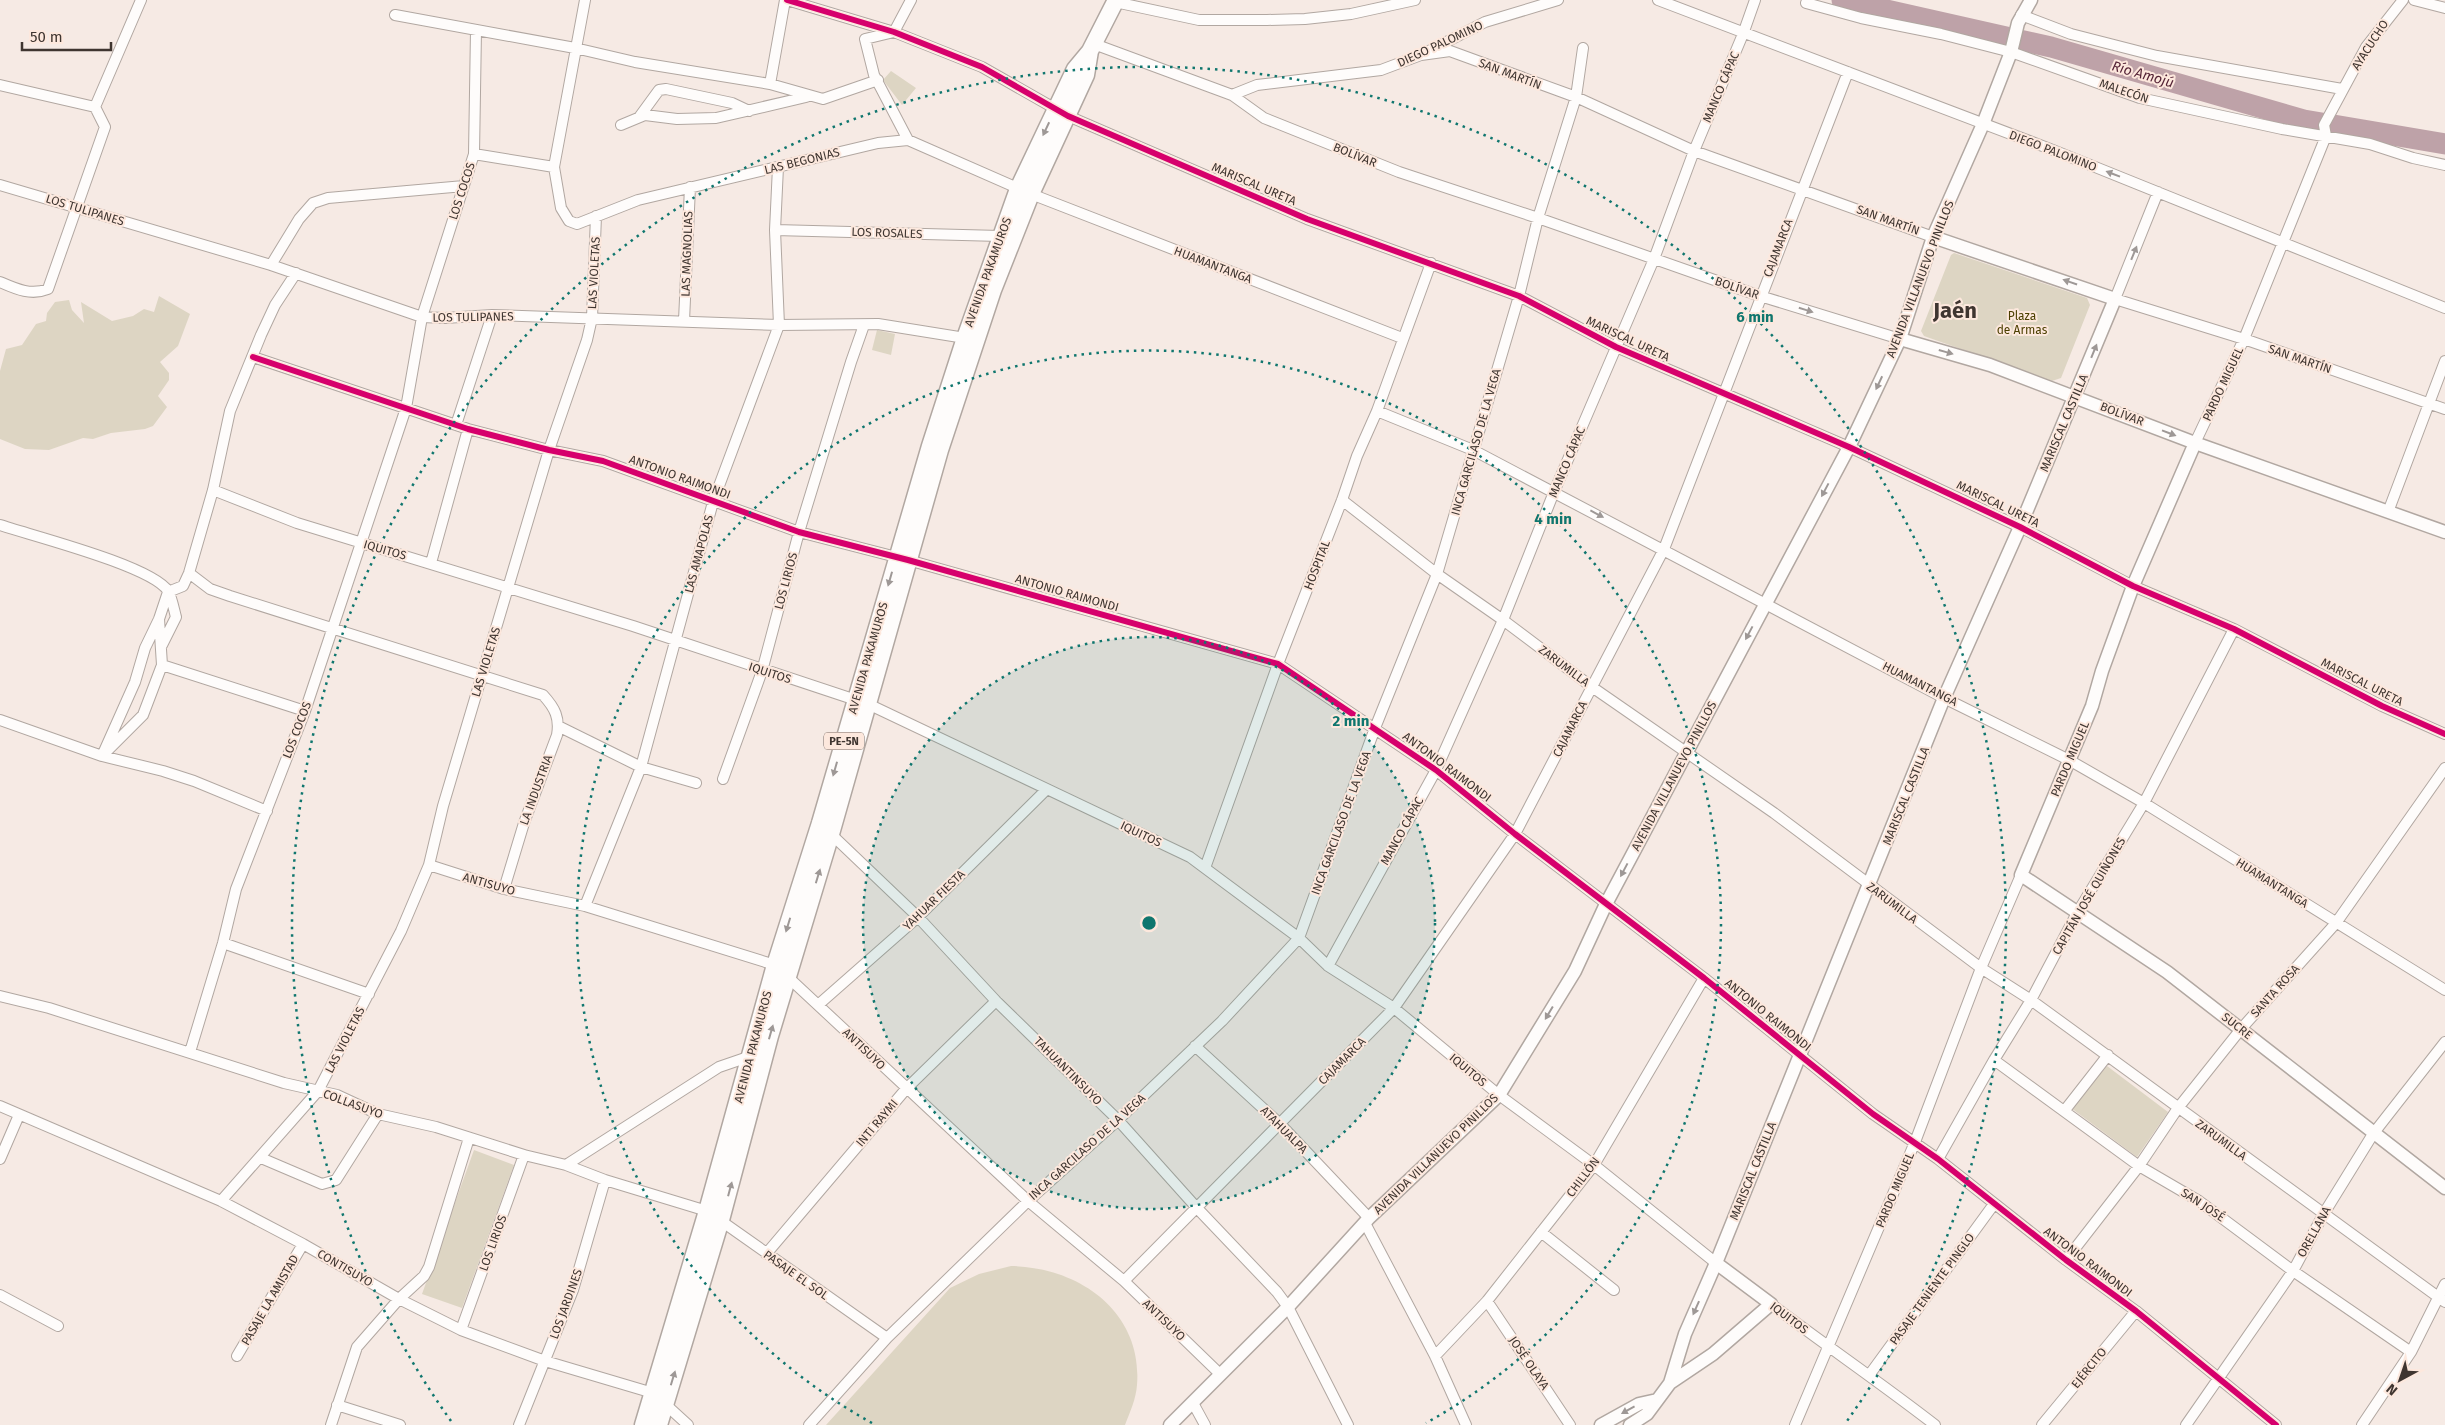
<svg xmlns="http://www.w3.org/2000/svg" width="2445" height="1425" viewBox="0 0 2445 1425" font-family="'Fira Sans',sans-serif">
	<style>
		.green { fill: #ddd5c3 }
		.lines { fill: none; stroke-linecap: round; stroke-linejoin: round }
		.river { stroke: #bea2a8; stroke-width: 21 }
		.minor-casing { stroke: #b1a7a1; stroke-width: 12 }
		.tertiary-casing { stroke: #b1a7a1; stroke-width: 15 }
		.trunk-casing { stroke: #b1a7a1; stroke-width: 19 }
		.minor { stroke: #fefcfb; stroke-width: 10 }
		.tertiary { stroke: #fefcfb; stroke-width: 12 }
		.trunk { stroke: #fefcfb; stroke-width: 16 }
		.cycleway-casing { stroke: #fde8dd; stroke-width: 9 }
		.cycleway { stroke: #d6006c; stroke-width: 6 }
		.oneway { fill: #9e9896 }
		.ring { fill: none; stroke: #0f766e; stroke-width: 2.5; stroke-dasharray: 2.5 5 }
		.labels { text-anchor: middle; stroke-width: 4; stroke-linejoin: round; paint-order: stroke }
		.shield { fill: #fde8dd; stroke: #786b64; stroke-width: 1 }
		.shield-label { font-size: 11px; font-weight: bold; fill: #3f3530 }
		.street-label { font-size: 12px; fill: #3f3530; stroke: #fde8dd }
		.park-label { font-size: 12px; fill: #4b3f00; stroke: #fde8dd }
		.water-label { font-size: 14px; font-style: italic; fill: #552437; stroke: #fde8dd }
		.town-label { font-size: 22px; font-weight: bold; fill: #3f3530; stroke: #fde8dd }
		.centre { fill: #0f766e; stroke: #fde8dd; stroke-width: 2.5 }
		.ring-label { font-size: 15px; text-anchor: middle; font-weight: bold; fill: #0f766e; stroke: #fde8dd; stroke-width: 4; stroke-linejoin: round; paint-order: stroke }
	</style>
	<rect width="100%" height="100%" fill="#f6eae4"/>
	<!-- green -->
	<path class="green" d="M 891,71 L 916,88 L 902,105 L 883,80 Z
		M 1954,253 L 2087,298 L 2090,305 L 2061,378 L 2052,381 L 1924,336 L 1921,331 L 1951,255 Z
		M 159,296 L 190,314 L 178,346 L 160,362 L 169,373 L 169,380 L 158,396 L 167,407 L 153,426 L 145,429 L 111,433 L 93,439 L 83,438 L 49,450 L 25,449 L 0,439 L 0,371 L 6,349 L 22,345 L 36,324 L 46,321 L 47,313 L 55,302 L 69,300 L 72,310 L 84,323 L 81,302 L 112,321 L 133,316 L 144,309 L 154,312 Z
		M 877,330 L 895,334 L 891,355 L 872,350 Z
		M 2107,1066 L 2168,1112 L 2137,1157 L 2071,1108 Z
		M 474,1150 L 514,1165 L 462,1308 L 422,1294 Z
		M 1011,1266 C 1078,1267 1143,1311 1137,1385 C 1136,1399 1130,1412 1125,1425 L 826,1425 L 950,1288 L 979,1274 Z"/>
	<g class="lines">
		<!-- river -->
		<path class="river" d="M 1842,0 L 2051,47 L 2304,120 L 2445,144"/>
		<!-- minor casing -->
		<g class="minor-casing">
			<path id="minor" d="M 585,0 L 554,167 L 561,208 L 569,221 L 577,224 L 638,200 L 878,143 L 908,140 L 1031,194 L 1402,338
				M 787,0 L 894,32 L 982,67 L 1068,116 L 1307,219 L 1519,296 L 1616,347 L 1849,447 L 2020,527 L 2133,586 L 2234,629 L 2382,706 L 2445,734
				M 1658,0 L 2053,150 L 2445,308
				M 2414,0 L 2445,8
				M 1115,2 L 1199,20 L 1267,20 L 1305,19 L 1351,14 L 1415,0
				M 1806,3 L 1861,18 L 1941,34 L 2011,52 L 2140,98 L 2282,129 L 2370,144 L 2413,158 L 2445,165
				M 395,15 L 575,48 L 635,62 L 770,84 L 823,99 L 878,80
				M 2021,15 L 2071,34 L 2157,56 L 2342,89
				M 1094,44 L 1232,95 L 1264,118 L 1399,172 L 1538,218 L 1760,296 L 1900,339
				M 1421,55 L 1450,51 L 1576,97 L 1694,151 L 1933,237
				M 770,84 L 785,0
				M 0,85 L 95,107 L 105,127 L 48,289 C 31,296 16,289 0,282
				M 1232,95 L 1257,85 L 1381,70 L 1421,55 L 1485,22 L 1558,0
				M 95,107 L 141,0
				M 640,116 L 659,90 L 666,89 L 732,103 L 749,111
				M 621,125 L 645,115 L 677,119 L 716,118 L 806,97
				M 908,140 L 874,75 L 865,39 L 894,32 L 911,0
				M 474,154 L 554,167
				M 0,185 L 271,265 L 422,317 L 445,318 L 492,315 L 779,325 L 878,324 L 965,338
				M 2158,192 L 2115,299 L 2244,339 L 2445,409
				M 775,230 L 1000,236
				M 271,265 L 299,219 L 313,203 L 328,198 L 464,186
				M 684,321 L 690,187
				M 253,357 L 468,429 L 549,450 L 603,461 L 799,532 L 908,560 L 1278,664 L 1436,770 L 1515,834 L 1704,978 L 1873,1114 L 1938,1159 L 2066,1260 L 2136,1311 L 2276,1425
				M 1377,411 L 1473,450 L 1944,698 L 2069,760 L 2144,803 L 2445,990
				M 456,425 L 492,315
				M 2195,443 L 2244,339 L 2326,136 L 2324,125 L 2366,47 L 2403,0
				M 213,490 L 297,523 L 633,626 L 868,704 L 1190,857 L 1299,938 L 1328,966 L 1394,1008 L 1499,1095 L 1594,1165 L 1716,1263
				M 1342,500 L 1437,574 L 1503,620 L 1592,687 L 1774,813 L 1981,968 L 2031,1000 L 2445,1302
				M 2388,512 L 2445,361
				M 0,525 C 33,536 152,566 168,591 C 172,598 174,610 176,617 L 162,645
				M 431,563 L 468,429
				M 189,573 L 210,589 L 230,596 L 543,695 C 555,708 560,718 557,735 L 524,823 L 504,889
				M 168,592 L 183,586 L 189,573 L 213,490 L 230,411 L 261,335 L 275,305 L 296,273
				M 159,619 L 162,665 L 305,711
				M 0,720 L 102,756 L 163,771 L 194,781 L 267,811
				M 558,726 L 641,767 L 696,783
				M 106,752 L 143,715 L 162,665
				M 102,756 L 135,682 L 145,648 L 159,619 L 168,592
				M 723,779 L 762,671 L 799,532 L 851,362 L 864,325
				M 831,834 L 918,917 L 996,1001 L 1118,1120 L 1196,1207 L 1277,1292 L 1288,1307 L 1348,1425
				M 429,865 L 504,889 L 585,906 L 775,965 L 1028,1201 L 1124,1281 L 1220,1374
				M 1205,868 L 1278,664 L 1342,500 L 1357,456 L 1377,411 L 1431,263
				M 585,906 L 641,767 L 713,502 L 779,325 L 775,230 L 778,167
				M 223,943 L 369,994
				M 1328,966 L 1436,770 L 1503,620 L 1554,492 L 1654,259 L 1694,151 L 1743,34 L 1755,0
				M 0,996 L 49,1008 L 284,1083 L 337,1095 L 378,1114 L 436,1127 L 524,1155 L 566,1165 L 605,1180 L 707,1211 L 887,1338
				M 818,1005 L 918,917 L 1046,790
				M 1195,1046 L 1280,1124 L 1369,1218
				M 190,1052 L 223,943 L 236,889 L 305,711 L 406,408 L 422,317 L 474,154 L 476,30
				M 1994,1060 L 2139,1166 L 2199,1201 L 2293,1271 L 2411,1352
				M 0,1106 L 221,1201 L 303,1244 L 399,1299 L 461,1330 L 545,1361 L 653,1393 L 688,1425
				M 2065,1110 L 2108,1055
				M 261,1158 L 322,1184 L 336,1180 L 378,1114
				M 0,1159 L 19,1115
				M 1938,1159 L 1994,1060 L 2031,1000 L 2077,913 L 2144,803 L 2234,629
				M 566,1165 L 719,1067 L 751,1056
				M 221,1201 L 318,1091 L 401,931 L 429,865 L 443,806 L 549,450 L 587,340 L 592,318 L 596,216
				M 1365,1223 L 1435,1356 L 1466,1425
				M 1541,1232 L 1614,1290
				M 766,1254 L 906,1089 L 996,1001
				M 2066,1260 L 2139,1166 L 2178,1108 L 2241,1029 L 2336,923 L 2445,768
				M 1124,1281 L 1394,1008 L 1515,834 L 1664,549 L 1848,72
				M 0,1295 L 58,1326
				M 1487,1301 L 1570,1425
				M 1771,1304 C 1825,1345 1881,1383 1935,1425
				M 461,1330 L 524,1155
				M 237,1356 L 303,1244
				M 1435,1356 L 1487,1301 L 1594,1165 L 1704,978
				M 1870,1374 L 1994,1204
				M 1193,1403 L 1205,1425
				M 337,1405 L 400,1425
				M 331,1425 L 357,1347 L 399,1299 L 424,1276 L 429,1267 L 469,1138
				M 519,1425 L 573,1290 L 605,1180
				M 809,1425 L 887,1338 L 1028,1201 L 1118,1120 L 1222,1021 L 1299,938 L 1375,728 L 1437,574 L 1519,296 L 1538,218 L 1576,97 L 1583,48
				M 1795,1425 L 1915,1142 L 1981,968 L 2021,875
				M 2042,1425 L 2136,1311
				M 2186,1425 L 2293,1271 L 2323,1215 L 2373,1134 L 2445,1042
				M 2362,1425 L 2411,1352 L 2445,1284"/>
		</g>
		<!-- tertiary casing -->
		<g class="tertiary-casing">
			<path id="tertiary" d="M 1900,339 L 1990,365 L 2195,443 L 2445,532
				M 2195,443 L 2133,586 L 2102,671 L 2092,706 L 2021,875 L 2167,972 L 2445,1188
				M 1670,1383 L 1713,1354 L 1771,1304 L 1716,1263
				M 1170,1425 L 1288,1307 L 1369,1218 L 1499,1095 L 1575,971 L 1606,904 L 1849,447 L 1900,339 L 1933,237 L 1983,124 L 2011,52 L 2018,23 L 2031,0
				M 1601,1425 L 1639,1404 L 1657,1400
				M 1630,1425 L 1647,1414 L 1670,1383 L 1685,1334 L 1716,1263 L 1944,698 L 2020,527 L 2115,299 L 1933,237"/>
		</g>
		<!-- trunk casing -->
		<g class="trunk-casing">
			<path id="trunk" d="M 1090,51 L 1116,0
				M 643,1425 L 707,1211 L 775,965 L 820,823 L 930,446 L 965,338 L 1018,189 L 1075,69 L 1090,51 L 1086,75 L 1031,194 L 993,290 L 940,450 L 831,834 L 770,1036 L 721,1220 L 659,1425"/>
		</g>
		<!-- minor -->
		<use href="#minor" class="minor"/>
		<!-- tertiary -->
		<use href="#tertiary" class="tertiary"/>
		<!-- trunk -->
		<use href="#trunk" class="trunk"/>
		<!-- cycleway casing -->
		<g class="cycleway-casing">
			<path id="cycleway" d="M 787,0 L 894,32 L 982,67 L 1068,116 L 1307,219 L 1519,296 L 1616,347 L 1849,447 L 2020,527 L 2133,586 L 2234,629 L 2382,706 L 2445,734
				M 253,357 L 468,429 L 549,450 L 603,461 L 799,532 L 908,560 L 1278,664 L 1436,770 L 1515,834 L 1704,978 L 1873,1114 L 1938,1159 L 2066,1260 L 2136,1311 L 2276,1425"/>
		</g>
		<!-- cycleway -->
		<use href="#cycleway" class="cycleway"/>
	</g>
	<!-- one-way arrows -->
	<defs><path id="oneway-solid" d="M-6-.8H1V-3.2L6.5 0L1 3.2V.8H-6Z" transform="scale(1.25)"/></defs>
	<g class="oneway">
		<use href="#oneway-solid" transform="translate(1046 129) rotate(115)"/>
		<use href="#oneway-solid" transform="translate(2113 174) rotate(-159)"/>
		<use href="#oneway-solid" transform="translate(2134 253) rotate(-68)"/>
		<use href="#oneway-solid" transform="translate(2070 282) rotate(-161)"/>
		<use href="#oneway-solid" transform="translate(1806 310) rotate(17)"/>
		<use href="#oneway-solid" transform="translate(2094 351) rotate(-68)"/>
		<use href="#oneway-solid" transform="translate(1946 352) rotate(16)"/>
		<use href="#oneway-solid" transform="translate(1879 383) rotate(115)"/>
		<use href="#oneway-solid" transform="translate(2169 433) rotate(21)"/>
		<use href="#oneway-solid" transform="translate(1825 490) rotate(118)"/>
		<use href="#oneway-solid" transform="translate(1597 514) rotate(28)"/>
		<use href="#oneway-solid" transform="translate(890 579) rotate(106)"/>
		<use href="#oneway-solid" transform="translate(1749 633) rotate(118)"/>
		<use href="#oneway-solid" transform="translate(835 769) rotate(106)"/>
		<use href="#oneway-solid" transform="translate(1624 870) rotate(118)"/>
		<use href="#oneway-solid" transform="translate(818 876) rotate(-73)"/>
		<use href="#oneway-solid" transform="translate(788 925) rotate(107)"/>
		<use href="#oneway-solid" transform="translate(1549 1013) rotate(121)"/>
		<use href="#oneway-solid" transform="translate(771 1032) rotate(-74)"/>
		<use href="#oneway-solid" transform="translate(730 1189) rotate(-75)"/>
		<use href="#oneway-solid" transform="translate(1696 1308) rotate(114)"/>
		<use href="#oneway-solid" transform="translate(673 1378) rotate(-73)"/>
		<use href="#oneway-solid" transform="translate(1628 1410) rotate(151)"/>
	</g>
	<!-- distance rings -->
	<circle cx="1149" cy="923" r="286" fill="#0f766e" fill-opacity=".12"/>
	<g class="ring">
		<circle cx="1149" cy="923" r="286"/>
		<path d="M872 1423A572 572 0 1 1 1426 1423"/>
		<path d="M451 1421A857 857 0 1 1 1847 1421"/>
	</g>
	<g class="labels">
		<!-- shield labels -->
		<rect class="shield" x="824" y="732.5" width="40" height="17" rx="4"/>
		<g class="shield-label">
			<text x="844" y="745">PE-5N</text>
		</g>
		<!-- street labels -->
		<g class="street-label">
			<text transform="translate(1440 44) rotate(-25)" y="4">DIEGO PALOMINO</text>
			<text transform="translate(2370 45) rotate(-57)" y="4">AYACUCHO</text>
			<text transform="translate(1510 74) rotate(21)" y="4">SAN MARTÍN</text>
			<text transform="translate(1721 87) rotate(-67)" y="4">MANCO CÁPAC</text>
			<text transform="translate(2124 91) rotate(19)" y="4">MALECÓN</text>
			<text transform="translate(2053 151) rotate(21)" y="4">DIEGO PALOMINO</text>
			<text transform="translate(1355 155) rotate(22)" y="4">BOLÍVAR</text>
			<text transform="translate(802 161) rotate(-14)" y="4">LAS BEGONIAS</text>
			<text transform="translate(1254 184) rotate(23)" y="4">MARISCAL URETA</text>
			<text transform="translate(462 191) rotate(-72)" y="4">LOS COCOS</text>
			<text transform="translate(85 210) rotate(17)" y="4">LOS TULIPANES</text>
			<text transform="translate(1888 220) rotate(20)" y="4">SAN MARTÍN</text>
			<text transform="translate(887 233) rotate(2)" y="4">LOS ROSALES</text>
			<text transform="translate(1778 248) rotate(-69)" y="4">CAJAMARCA</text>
			<text transform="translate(687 254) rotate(-88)" y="4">LAS MAGNOLIAS</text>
			<text transform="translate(1213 265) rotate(21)" y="4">HUAMANTANGA</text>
			<text transform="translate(988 272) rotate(-70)" y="4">AVENIDA PAKAMUROS</text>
			<text transform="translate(594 273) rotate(-87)" y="4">LAS VIOLETAS</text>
			<text transform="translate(1920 279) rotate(-69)" y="4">AVENIDA VILLANUEVO PINILLOS</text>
			<text transform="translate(1737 288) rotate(19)" y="4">BOLÍVAR</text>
			<text transform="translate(473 317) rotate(-1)" y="4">LOS TULIPANES</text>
			<text transform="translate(1628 339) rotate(25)" y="4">MARISCAL URETA</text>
			<text transform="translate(2300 359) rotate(19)" y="4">SAN MARTÍN</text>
			<text transform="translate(2223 384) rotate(-65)" y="4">PARDO MIGUEL</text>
			<text transform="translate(2122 414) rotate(21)" y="4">BOLÍVAR</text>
			<text transform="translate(2064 423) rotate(-67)" y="4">MARISCAL CASTILLA</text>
			<text transform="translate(1476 442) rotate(-74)" y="4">INCA GARCILASO DE LA VEGA</text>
			<text transform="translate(1567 462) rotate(-67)" y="4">MANCO CÁPAC</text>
			<text transform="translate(680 477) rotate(20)" y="4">ANTONIO RAIMONDI</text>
			<text transform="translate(1998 504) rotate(26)" y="4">MARISCAL URETA</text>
			<text transform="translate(385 550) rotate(16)" y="4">IQUITOS</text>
			<text transform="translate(699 554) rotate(-75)" y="4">LAS AMAPOLAS</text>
			<text transform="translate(1317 565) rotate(-69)" y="4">HOSPITAL</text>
			<text transform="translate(786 581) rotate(-75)" y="4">LOS LIRIOS</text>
			<text transform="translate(1067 593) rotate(16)" y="4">ANTONIO RAIMONDI</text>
			<text transform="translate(868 658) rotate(-74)" y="4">AVENIDA PAKAMUROS</text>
			<text transform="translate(486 662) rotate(-73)" y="4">LAS VIOLETAS</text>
			<text transform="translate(1564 666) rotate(37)" y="4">ZARUMILLA</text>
			<text transform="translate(770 673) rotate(18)" y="4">IQUITOS</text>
			<text transform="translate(2362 682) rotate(27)" y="4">MARISCAL URETA</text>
			<text transform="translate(1920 684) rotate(27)" y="4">HUAMANTANGA</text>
			<text transform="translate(1570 729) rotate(-63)" y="4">CAJAMARCA</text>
			<text transform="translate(297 730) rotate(-69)" y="4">LOS COCOS</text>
			<text transform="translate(2070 759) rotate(-67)" y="4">PARDO MIGUEL</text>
			<text transform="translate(1447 767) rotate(37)" y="4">ANTONIO RAIMONDI</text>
			<text transform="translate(1674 776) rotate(-62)" y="4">AVENIDA VILLANUEVO PINILLOS</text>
			<text transform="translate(536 790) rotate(-70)" y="4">LA INDUSTRIA</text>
			<text transform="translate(1906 796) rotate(-68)" y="4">MARISCAL CASTILLA</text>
			<text transform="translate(1341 823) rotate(-70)" y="4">INCA GARCILASO DE LA VEGA</text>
			<text transform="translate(1402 831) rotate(-61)" y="4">MANCO CÁPAC</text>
			<text transform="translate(1141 834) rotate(25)" y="4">IQUITOS</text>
			<text transform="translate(2272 883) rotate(32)" y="4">HUAMANTANGA</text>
			<text transform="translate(489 884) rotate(16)" y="4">ANTISUYO</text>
			<text transform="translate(2089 896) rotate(-60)" y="4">CAPITÁN JOSÉ QUIÑONES</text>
			<text transform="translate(934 900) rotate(-44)" y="4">YAHUAR FIESTA</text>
			<text transform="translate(1892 903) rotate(37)" y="4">ZARUMILLA</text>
			<text transform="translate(2275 991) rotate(-48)" y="4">SANTA ROSA</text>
			<text transform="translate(1768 1015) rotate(39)" y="4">ANTONIO RAIMONDI</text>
			<text transform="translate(2237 1026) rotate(38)" y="4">SUCRE</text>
			<text transform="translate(345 1040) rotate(-63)" y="4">LAS VIOLETAS</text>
			<text transform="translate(753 1047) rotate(-75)" y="4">AVENIDA PAKAMUROS</text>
			<text transform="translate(864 1049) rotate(44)" y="4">ANTISUYO</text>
			<text transform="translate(1342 1061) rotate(-45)" y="4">CAJAMARCA</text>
			<text transform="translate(1468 1070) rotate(40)" y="4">IQUITOS</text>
			<text transform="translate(1068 1071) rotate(45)" y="4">TAHUANTINSUYO</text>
			<text transform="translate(353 1104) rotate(20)" y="4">COLLASUYO</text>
			<text transform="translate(877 1123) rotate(-50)" y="4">INTI RAYMI</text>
			<text transform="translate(1284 1130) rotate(45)" y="4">ATAHUALPA</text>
			<text transform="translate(2221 1140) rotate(36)" y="4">ZARUMILLA</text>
			<text transform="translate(1087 1147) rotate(-42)" y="4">INCA GARCILASO DE LA VEGA</text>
			<text transform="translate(1436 1154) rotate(-44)" y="4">AVENIDA VILLANUEVO PINILLOS</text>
			<text transform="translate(1753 1171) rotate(-68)" y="4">MARISCAL CASTILLA</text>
			<text transform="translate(1583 1177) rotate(-53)" y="4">CHILLÓN</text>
			<text transform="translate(1895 1190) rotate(-67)" y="4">PARDO MIGUEL</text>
			<text transform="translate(2203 1205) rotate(33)" y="4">SAN JOSÉ</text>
			<text transform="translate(2314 1232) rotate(-61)" y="4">ORELLANA</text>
			<text transform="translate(493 1243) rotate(-70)" y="4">LOS LIRIOS</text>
			<text transform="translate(2088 1262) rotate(37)" y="4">ANTONIO RAIMONDI</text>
			<text transform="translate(345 1268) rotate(30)" y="4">CONTISUYO</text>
			<text transform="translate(796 1275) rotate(35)" y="4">PASAJE EL SOL</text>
			<text transform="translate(1932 1289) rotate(-54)" y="4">PASAJE TENIENTE PINGLO</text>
			<text transform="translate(270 1300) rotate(-60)" y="4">PASAJE LA AMISTAD</text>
			<text transform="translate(566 1304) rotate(-70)" y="4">LOS JARDINES</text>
			<text transform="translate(1789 1318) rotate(37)" y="4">IQUITOS</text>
			<text transform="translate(1164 1320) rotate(44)" y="4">ANTISUYO</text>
			<text transform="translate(1529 1363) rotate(56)" y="4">JOSÉ OLAYA</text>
			<text transform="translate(2089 1368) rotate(-51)" y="4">EJÉRCITO</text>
		</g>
		<!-- park labels -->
		<g class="park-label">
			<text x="2022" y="320">Plaza<tspan x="2022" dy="14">de Armas</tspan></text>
		</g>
		<!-- water labels -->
		<g class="water-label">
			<text transform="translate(2143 74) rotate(16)" y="5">Río Amojú</text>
		</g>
		<!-- town labels -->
		<g class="town-label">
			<text x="1955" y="318">Jaén</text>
		</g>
	</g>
	<circle cx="1149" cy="923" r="8" class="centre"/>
	<g class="ring-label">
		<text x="1755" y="322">6 min</text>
		<text x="1553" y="524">4 min</text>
		<text x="1351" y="726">2 min</text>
	</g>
	<!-- north arrow -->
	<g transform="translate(2400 1380) rotate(220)" stroke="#fde8dd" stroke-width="4" paint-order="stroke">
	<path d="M0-4L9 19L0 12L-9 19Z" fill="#3f3530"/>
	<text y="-8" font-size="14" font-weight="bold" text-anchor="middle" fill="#3f3530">N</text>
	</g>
	<!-- scale -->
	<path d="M22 42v8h89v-8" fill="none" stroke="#3f3530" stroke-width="2.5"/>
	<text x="30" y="42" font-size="15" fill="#3f3530" stroke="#fde8dd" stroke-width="4" paint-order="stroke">50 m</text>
</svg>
